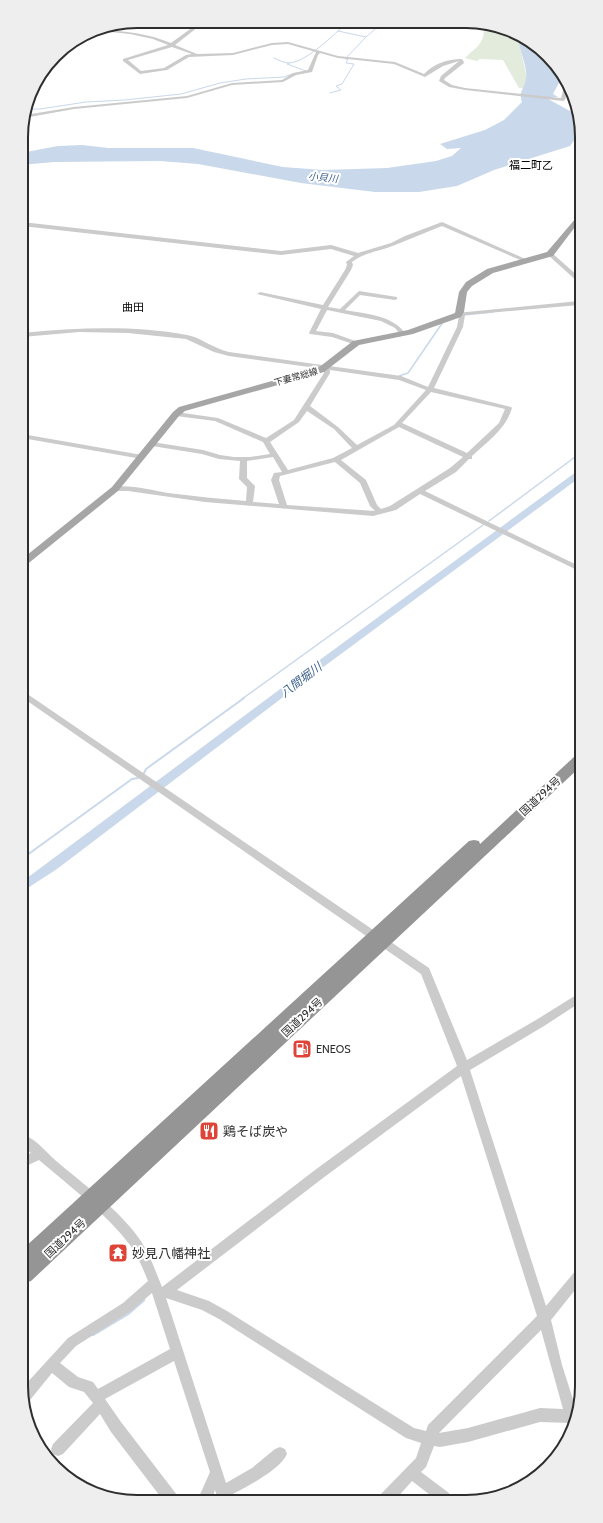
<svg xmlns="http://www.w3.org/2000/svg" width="603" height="1523" viewBox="0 0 603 1523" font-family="Cabin,'Noto Sans JP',sans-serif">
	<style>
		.green { fill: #e2ebdc }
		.water { fill: #c9d8ea }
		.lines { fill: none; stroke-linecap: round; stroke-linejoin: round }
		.stream-far3 { stroke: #c9d8ea; stroke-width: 1 }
		.stream-far2 { stroke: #c9d8ea; stroke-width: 1.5 }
		.stream-far1 { stroke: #c9d8ea; stroke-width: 2 }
		.stream { stroke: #c9d8ea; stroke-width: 2.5 }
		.river { fill: #c9d8ea; fill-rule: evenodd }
		.minor { fill: #cbcbcb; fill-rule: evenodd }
		.major { fill: #a6a6a6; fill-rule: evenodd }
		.highway { fill: #959595; fill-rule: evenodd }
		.labels { text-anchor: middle; stroke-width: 4; stroke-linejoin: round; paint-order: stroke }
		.far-street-label { font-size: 9px; fill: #2e2e2e; stroke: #fff }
		.far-water-label { font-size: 10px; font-style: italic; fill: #3f638d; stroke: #fff }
		.far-quarter-label { font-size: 11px; fill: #000; stroke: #fff }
		.street-label { font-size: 11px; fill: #2e2e2e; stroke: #fff }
		.poi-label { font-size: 11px; fill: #2e2e2e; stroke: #fff; text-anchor: start }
		.water-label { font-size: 12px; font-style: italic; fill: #3f638d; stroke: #fff }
		.near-poi-label { font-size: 13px; fill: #2e2e2e; stroke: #fff; text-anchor: start }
		.rim { fill: none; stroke: #2e2e2e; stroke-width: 2 }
	</style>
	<rect width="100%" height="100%" fill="#fff"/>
	<!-- green -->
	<path class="green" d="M 483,23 L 488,23 L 518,38 L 527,78 L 523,88 L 519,88 L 503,60 L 480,59 L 477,61 L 465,58 C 477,46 487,43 483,23 Z"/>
	<!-- water -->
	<path class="water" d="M 518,38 L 543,50 L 560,81 L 553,94 L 558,97 L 550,97 L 548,99 L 570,111 L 574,115 L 578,126 L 578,135 L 570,146 L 494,170 L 457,186 L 419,192 L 375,192 L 301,183 L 198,164 L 160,161 L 54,162 L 21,165 L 21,153 L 58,146 L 82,145 L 108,148 L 193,148 L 283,167 L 323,170 L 387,168 L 436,161 L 452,156 L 461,148 L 447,149 L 440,144 L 485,130 L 504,120 L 522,102 C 518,91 525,88 526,78 C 528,68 519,49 518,38 Z"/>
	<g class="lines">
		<!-- stream-far3 -->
		<path class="stream-far3" d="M 366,37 L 382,23
			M 274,58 C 278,60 284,63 289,63 C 307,62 334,34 348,22
			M 289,63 L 287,64 L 306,71
			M 330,93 L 341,90 L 336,86 L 342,84 L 354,64 L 346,63 L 348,59 L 345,59 L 366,37 L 338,31
			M 27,109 L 40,109 L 86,102 L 125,100 L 181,94 L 220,83 L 246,79 L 284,77 L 292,74"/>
		<!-- stream-far2 -->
		<path class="stream-far2" d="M 464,315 L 493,312
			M 399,376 L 408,373 L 443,322
			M 489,521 L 579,454
			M 242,699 L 483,525"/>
		<!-- stream-far1 -->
		<path class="stream-far1" d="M 144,773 L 146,769 L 244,698
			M 23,858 L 132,779 L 138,778"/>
		<!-- stream -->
		<path class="stream" d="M 93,1335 L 128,1314 L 144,1300"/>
		<!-- river -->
		<path class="river" d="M 579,471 L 579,478 L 299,685 L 57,869 L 23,891 L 23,881 L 291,681 L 576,472 Z"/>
		<!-- minor -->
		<path class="minor" d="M 177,21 L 184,21 L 198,27 L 175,45 L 197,54 L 233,53 L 272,43 L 288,42 L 338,56 L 395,62 L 424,74 C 433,64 448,59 461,59 L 463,60 L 464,63 L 445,78 L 444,80 L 452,85 L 465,88 L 561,98 L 564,87 L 568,91 L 565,100 L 563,101 L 465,90 L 449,87 L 439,81 L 441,76 L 459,61 L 443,66 L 425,77 L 394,64 L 338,58 L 320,53 L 318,55 L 312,72 L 296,75 L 283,82 L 232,85 L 187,98 L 74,109 L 24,118 L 25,115 L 74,107 L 187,96 L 232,83 L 282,80 L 293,73 L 308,70 L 316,52 L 288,44 L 272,45 L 233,55 L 189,57 L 167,70 L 140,74 L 123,61 L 123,59 L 168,45 L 153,39 L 130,34 L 101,31 L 103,30 C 127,31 149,34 171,43 L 193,27 ZM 172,47 L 192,54 L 186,55 L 164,68 L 141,71 L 128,60 Z
			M 22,222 L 281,251 L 331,245 L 358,253 L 391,243 L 405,236 L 442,222 L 530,261 L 525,262 L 442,226 C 426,232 411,239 395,245 C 381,251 365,252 352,262 L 353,265 L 351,270 L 328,307 L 340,309 L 359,291 L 397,297 L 397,299 L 395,300 L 360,295 L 345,310 C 366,314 392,315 405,333 L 400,334 L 395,328 L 381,321 L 327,310 L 316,331 L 333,333 L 358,342 L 359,343 L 356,345 L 332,337 L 310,334 L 309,333 L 321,309 L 257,294 L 260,292 L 323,305 L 345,270 L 347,265 L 346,262 L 354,256 L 331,249 L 281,255 L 22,226 Z
			M 548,253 L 552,253 L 579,277 L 579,283 L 548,255 Z
			M 579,301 L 579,305 L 465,315 L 463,327 L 434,388 L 511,407 L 512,408 C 506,429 487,442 472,456 L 472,459 L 469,459 L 456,472 L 425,491 L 579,566 L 579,571 L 420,494 L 396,510 L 373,516 L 205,502 L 128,491 L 112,491 L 112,487 C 130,484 151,490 168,493 C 194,496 220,499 246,501 L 247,487 L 239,479 L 240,461 L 219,459 L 202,454 L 152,446 L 148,444 L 152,442 L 203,450 L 220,455 L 234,457 L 250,457 L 270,454 L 263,442 L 215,421 L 176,416 L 173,414 L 176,412 L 218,418 L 266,438 L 294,420 L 324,373 L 324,369 L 229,356 L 214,352 L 186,339 L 128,333 L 79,332 L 22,337 L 22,333 C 77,328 132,325 187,335 C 200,337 214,349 229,352 L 401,376 L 428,387 L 457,327 L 459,316 L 456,314 L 457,313 ZM 330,370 L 399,380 L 426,390 L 394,425 L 357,445 L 338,427 L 310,406 L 330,373 ZM 431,392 L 505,409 L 499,423 L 467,453 L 402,423 ZM 307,411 L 334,429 L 352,448 L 333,458 L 288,470 L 270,442 L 299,422 ZM 399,427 L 463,457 L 450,468 L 390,506 L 381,509 L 377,505 L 366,480 L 341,460 ZM 273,457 L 282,472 L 274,473 L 271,480 L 279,504 L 253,502 L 255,486 L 247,478 L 247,461 ZM 335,462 L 360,483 L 370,506 L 375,511 L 287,505 L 279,480 L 280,476 Z
			M 22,434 L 142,455 L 146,457 L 142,459 L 22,438 Z
			M 23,691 L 429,968 L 467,1060 L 536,1020 L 581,992 L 581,1002 L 544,1026 L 470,1070 L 546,1306 L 577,1269 L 581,1267 L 581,1296 L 577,1294 L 575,1290 L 551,1320 L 562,1365 L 577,1412 L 575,1424 L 571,1423 L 540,1422 L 468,1442 L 440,1447 L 434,1446 L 426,1467 L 421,1472 L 449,1493 L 451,1498 L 434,1498 L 412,1481 L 396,1499 L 379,1499 L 381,1494 L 416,1458 L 421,1443 L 406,1438 L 219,1319 L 202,1310 L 166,1298 L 226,1483 L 252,1468 L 275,1449 L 280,1447 L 285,1449 L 287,1454 C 280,1470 246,1487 231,1495 L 232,1499 L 218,1499 L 215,1490 L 212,1499 L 198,1499 L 210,1472 L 174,1361 L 105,1399 L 121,1422 L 177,1495 L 179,1500 L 163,1500 L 111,1432 L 100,1414 L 63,1454 L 58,1456 L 53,1454 L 51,1449 L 53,1444 L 93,1403 L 84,1392 L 69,1387 L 52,1373 L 30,1400 L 25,1401 L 25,1385 L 68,1338 L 123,1303 L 148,1281 C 143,1269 138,1256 130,1245 C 108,1215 68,1185 39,1160 L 24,1167 L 24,1156 L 31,1153 L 24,1147 L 24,1135 C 36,1139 46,1152 55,1160 C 83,1184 117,1208 138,1237 C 149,1252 155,1270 162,1287 L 315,1170 L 457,1066 L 421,974 L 23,698 ZM 461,1076 L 537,1316 L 428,1425 L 426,1431 L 414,1428 L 227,1311 L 209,1301 L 177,1290 L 323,1178 ZM 152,1293 L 170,1349 L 98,1389 L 93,1382 L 78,1377 L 60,1363 L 76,1346 L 131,1311 ZM 541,1330 L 563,1409 L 540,1408 L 468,1428 L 439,1433 Z"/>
		<!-- major -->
		<path class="major" d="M 125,23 L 125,25 L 84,35 L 91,31 Z
			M 578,217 L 578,223 L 553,256 L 493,273 L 472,286 L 467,292 L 464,312 L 461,317 L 413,334 L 359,345 L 324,372 L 185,411 L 179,416 L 118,491 L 25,566 L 23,567 L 22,559 L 112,487 L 173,412 L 179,407 L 318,368 L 353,341 L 408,330 L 455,313 L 459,292 L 466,282 L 487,269 L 547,252 L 576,218 Z"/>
		<!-- highway -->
		<path class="highway" d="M 580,754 L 580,767 L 31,1281 L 25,1283 L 24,1248 L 469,841 L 474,840 L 479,841 L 480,844 L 575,756 Z"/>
	</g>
	<!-- icons -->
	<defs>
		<g id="fuel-square" transform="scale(1)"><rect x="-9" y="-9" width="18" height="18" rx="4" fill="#de4437" stroke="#fff"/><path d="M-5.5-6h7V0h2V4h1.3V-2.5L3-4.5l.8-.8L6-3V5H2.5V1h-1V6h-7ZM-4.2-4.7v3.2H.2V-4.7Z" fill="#fff"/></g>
		<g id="restaurant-square" transform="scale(1)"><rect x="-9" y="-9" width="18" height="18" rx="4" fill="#de4437" stroke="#fff"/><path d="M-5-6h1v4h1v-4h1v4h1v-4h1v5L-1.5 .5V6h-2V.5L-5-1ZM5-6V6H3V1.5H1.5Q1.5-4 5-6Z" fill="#fff"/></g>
		<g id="temple-square" transform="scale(1)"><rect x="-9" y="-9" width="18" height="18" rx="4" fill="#de4437" stroke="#fff"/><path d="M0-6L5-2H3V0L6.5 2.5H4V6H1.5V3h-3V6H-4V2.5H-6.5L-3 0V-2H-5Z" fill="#fff"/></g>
	</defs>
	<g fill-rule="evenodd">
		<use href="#fuel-square" x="302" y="1049"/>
		<use href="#restaurant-square" x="209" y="1131"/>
		<use href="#temple-square" x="118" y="1253"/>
	</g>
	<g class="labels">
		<!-- far-street labels -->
		<g class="far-street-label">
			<text transform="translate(296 377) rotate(-16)" y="3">下妻常総線</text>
		</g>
		<!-- far-water labels -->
		<g class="far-water-label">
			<text transform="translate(323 177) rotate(6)" y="4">小貝川</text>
		</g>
		<!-- far-quarter labels -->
		<g class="far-quarter-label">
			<text x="531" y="169">福二町乙</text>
			<text x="133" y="311">曲田</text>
		</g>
		<!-- street labels -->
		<g class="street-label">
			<text transform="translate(540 796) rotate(-43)" y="4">国道294号</text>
			<text transform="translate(302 1017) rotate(-43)" y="4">国道294号</text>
			<text transform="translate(65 1238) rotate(-43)" y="4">国道294号</text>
		</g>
		<!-- poi labels -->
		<g class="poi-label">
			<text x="316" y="1053">ENEOS</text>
		</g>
		<!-- water labels -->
		<g class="water-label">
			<text transform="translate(301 680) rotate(-37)" y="4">八間堀川</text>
		</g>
		<!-- near-poi labels -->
		<g class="near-poi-label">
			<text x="223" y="1136">鶏そば炭や</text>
			<text x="132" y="1258">妙見八幡神社</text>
		</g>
	</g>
	<!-- crop -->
	<path d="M0 0H603V1523H0ZM137 28H466A109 109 0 0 1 575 137V1386A109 109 0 0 1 466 1495H137A109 109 0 0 1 28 1386V137A109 109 0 0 1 137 28Z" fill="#eee" fill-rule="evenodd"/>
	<path class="rim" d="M137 28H466A109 109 0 0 1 575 137V1386A109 109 0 0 1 466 1495H137A109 109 0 0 1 28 1386V137A109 109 0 0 1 137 28Z"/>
</svg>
